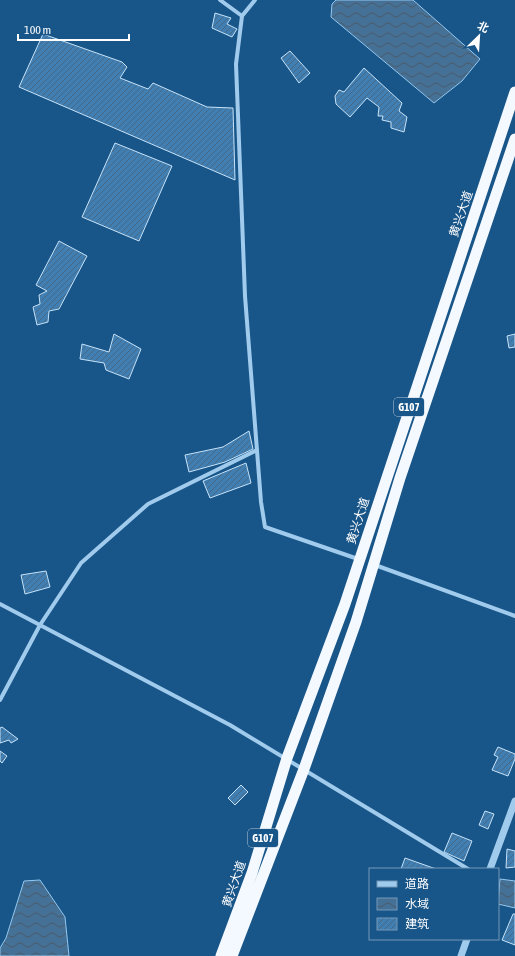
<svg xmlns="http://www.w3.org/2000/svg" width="515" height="956" viewBox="0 0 515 956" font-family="'Asap Condensed','Noto Sans SC',sans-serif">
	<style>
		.water { fill: url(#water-waves); stroke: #93c8f0 }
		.building { fill: url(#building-hatch); stroke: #c6e3fa }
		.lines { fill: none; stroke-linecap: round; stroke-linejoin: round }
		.minor { stroke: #a0cbed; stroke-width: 4 }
		.tertiary { stroke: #a0cbed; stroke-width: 7 }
		.trunk { stroke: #f3f9ff; stroke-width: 11 }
		.labels { text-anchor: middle; stroke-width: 3; stroke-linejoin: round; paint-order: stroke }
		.shield { fill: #185588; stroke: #baccdb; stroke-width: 1 }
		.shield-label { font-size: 11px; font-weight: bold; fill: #fff }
		.street-label { font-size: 12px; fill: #fff; stroke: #185588 }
	</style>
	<defs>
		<pattern id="water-waves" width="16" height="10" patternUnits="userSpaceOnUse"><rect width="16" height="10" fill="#457197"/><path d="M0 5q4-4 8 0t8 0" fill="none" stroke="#495b6a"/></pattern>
		<pattern id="building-hatch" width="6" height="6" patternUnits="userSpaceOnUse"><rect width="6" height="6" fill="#417fb2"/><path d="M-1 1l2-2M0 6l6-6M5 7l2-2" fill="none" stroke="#466884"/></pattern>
	</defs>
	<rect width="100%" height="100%" fill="#185588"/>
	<!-- water -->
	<path class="water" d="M 336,0 L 413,0 L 480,59 L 462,81 L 434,103 L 331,17 L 332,4 Z
		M 500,879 L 515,881 L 515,908 L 498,904 Z
		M 40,880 L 65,917 L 69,956 L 0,956 L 0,948 L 6,938 L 24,881 Z"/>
	<!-- building -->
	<path class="building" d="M 215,13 L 231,18 L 227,24 L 237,29 L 232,37 L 212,28 Z
		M 43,34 L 122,62 L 127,67 L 120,78 L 148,89 L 153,83 L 207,107 L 233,108 L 235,180 L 19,87 Z
		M 290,51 L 310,73 L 299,83 L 281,58 Z
		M 364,68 L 402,103 L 399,111 L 407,117 L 404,132 L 391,128 L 391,122 L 382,120 L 383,116 L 378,116 L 379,107 L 367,98 L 350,117 L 336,104 L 335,96 L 339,90 L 344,92 Z
		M 115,143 L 172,166 L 139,241 L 82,217 Z
		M 59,241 L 87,256 L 59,309 L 49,311 L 48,322 L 37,325 L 33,307 L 40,304 L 39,295 L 47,291 L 36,285 Z
		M 114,334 L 141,349 L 129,379 L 106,370 L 104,363 L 80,359 L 82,344 L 109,352 Z
		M 515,334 L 515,347 L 509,348 L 507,336 Z
		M 249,431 L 253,449 L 225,462 L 189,472 L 185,455 L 223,447 Z
		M 246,463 L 251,483 L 210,498 L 203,481 Z
		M 46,571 L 50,587 L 25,594 L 21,575 Z
		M 2,727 L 18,739 L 11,743 L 9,740 L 0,743 L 0,728 Z
		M 498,747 L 515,754 L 515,759 L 508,776 L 492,770 L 498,757 L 494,755 Z
		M 0,751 L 7,756 L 2,763 L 0,761 Z
		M 241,785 L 248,792 L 235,805 L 228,798 Z
		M 485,811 L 494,814 L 488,829 L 479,825 Z
		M 452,833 L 472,841 L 464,861 L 444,852 Z
		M 507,849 L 515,851 L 515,867 L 506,868 Z
		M 405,858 L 436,869 L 401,869 Z
		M 513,914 L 515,914 L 515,945 L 502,940 Z"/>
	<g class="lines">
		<!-- minor -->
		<path class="minor" d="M 220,0 L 242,16
			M 255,0 L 242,16 L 236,64 L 245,296 L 261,502 L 265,527 L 358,559
			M 375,565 L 515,616
			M 0,604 L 230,725 L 468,869
			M 0,700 L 40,625 L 81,563 L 148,504 L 257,450"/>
		<!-- tertiary -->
		<path class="tertiary" d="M 490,869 L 515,801
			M 461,956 L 467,939"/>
		<!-- trunk -->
		<path class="trunk" d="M 221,956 L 252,873 L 287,758 L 345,604 L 515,92
			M 232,956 L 304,769 L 356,622 L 400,478 L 515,139"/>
	</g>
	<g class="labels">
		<!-- shield labels -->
		<g class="shield">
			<rect x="394" y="398" width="30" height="18" rx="3"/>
			<rect x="248" y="829" width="30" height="18" rx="3"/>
		</g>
		<g class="shield-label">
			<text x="409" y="411">G107</text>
			<text x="263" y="842">G107</text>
		</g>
		<!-- street labels -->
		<g class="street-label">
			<text transform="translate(461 214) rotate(-71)" y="4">黄兴大道</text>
			<text transform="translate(358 521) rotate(-72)" y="4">黄兴大道</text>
			<text transform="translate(234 884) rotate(-71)" y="4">黄兴大道</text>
		</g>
	</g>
	<!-- legend -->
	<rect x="369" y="868" width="130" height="72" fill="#185588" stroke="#7499b8"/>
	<rect x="377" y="881" width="20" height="6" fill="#a0cbed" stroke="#7499b8"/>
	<text x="405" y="888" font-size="12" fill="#ffffff">道路</text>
	<rect x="377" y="898" width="20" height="12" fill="url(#water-waves)" stroke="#7499b8"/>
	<text x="405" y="908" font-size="12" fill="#ffffff">水域</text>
	<rect x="377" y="918" width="20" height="12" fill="url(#building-hatch)" stroke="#7499b8"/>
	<text x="405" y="928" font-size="12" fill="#ffffff">建筑</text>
	<!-- north arrow -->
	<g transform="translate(479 36) rotate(25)" stroke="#185588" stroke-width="3" paint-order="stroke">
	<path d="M0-3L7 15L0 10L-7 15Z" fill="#ffffff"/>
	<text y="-6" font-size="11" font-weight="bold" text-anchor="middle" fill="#ffffff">北</text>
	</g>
	<!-- scale -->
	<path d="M18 34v6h111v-6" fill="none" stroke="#ffffff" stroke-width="2"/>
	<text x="24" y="34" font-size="12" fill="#ffffff" stroke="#185588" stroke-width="3" paint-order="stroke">100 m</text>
</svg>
